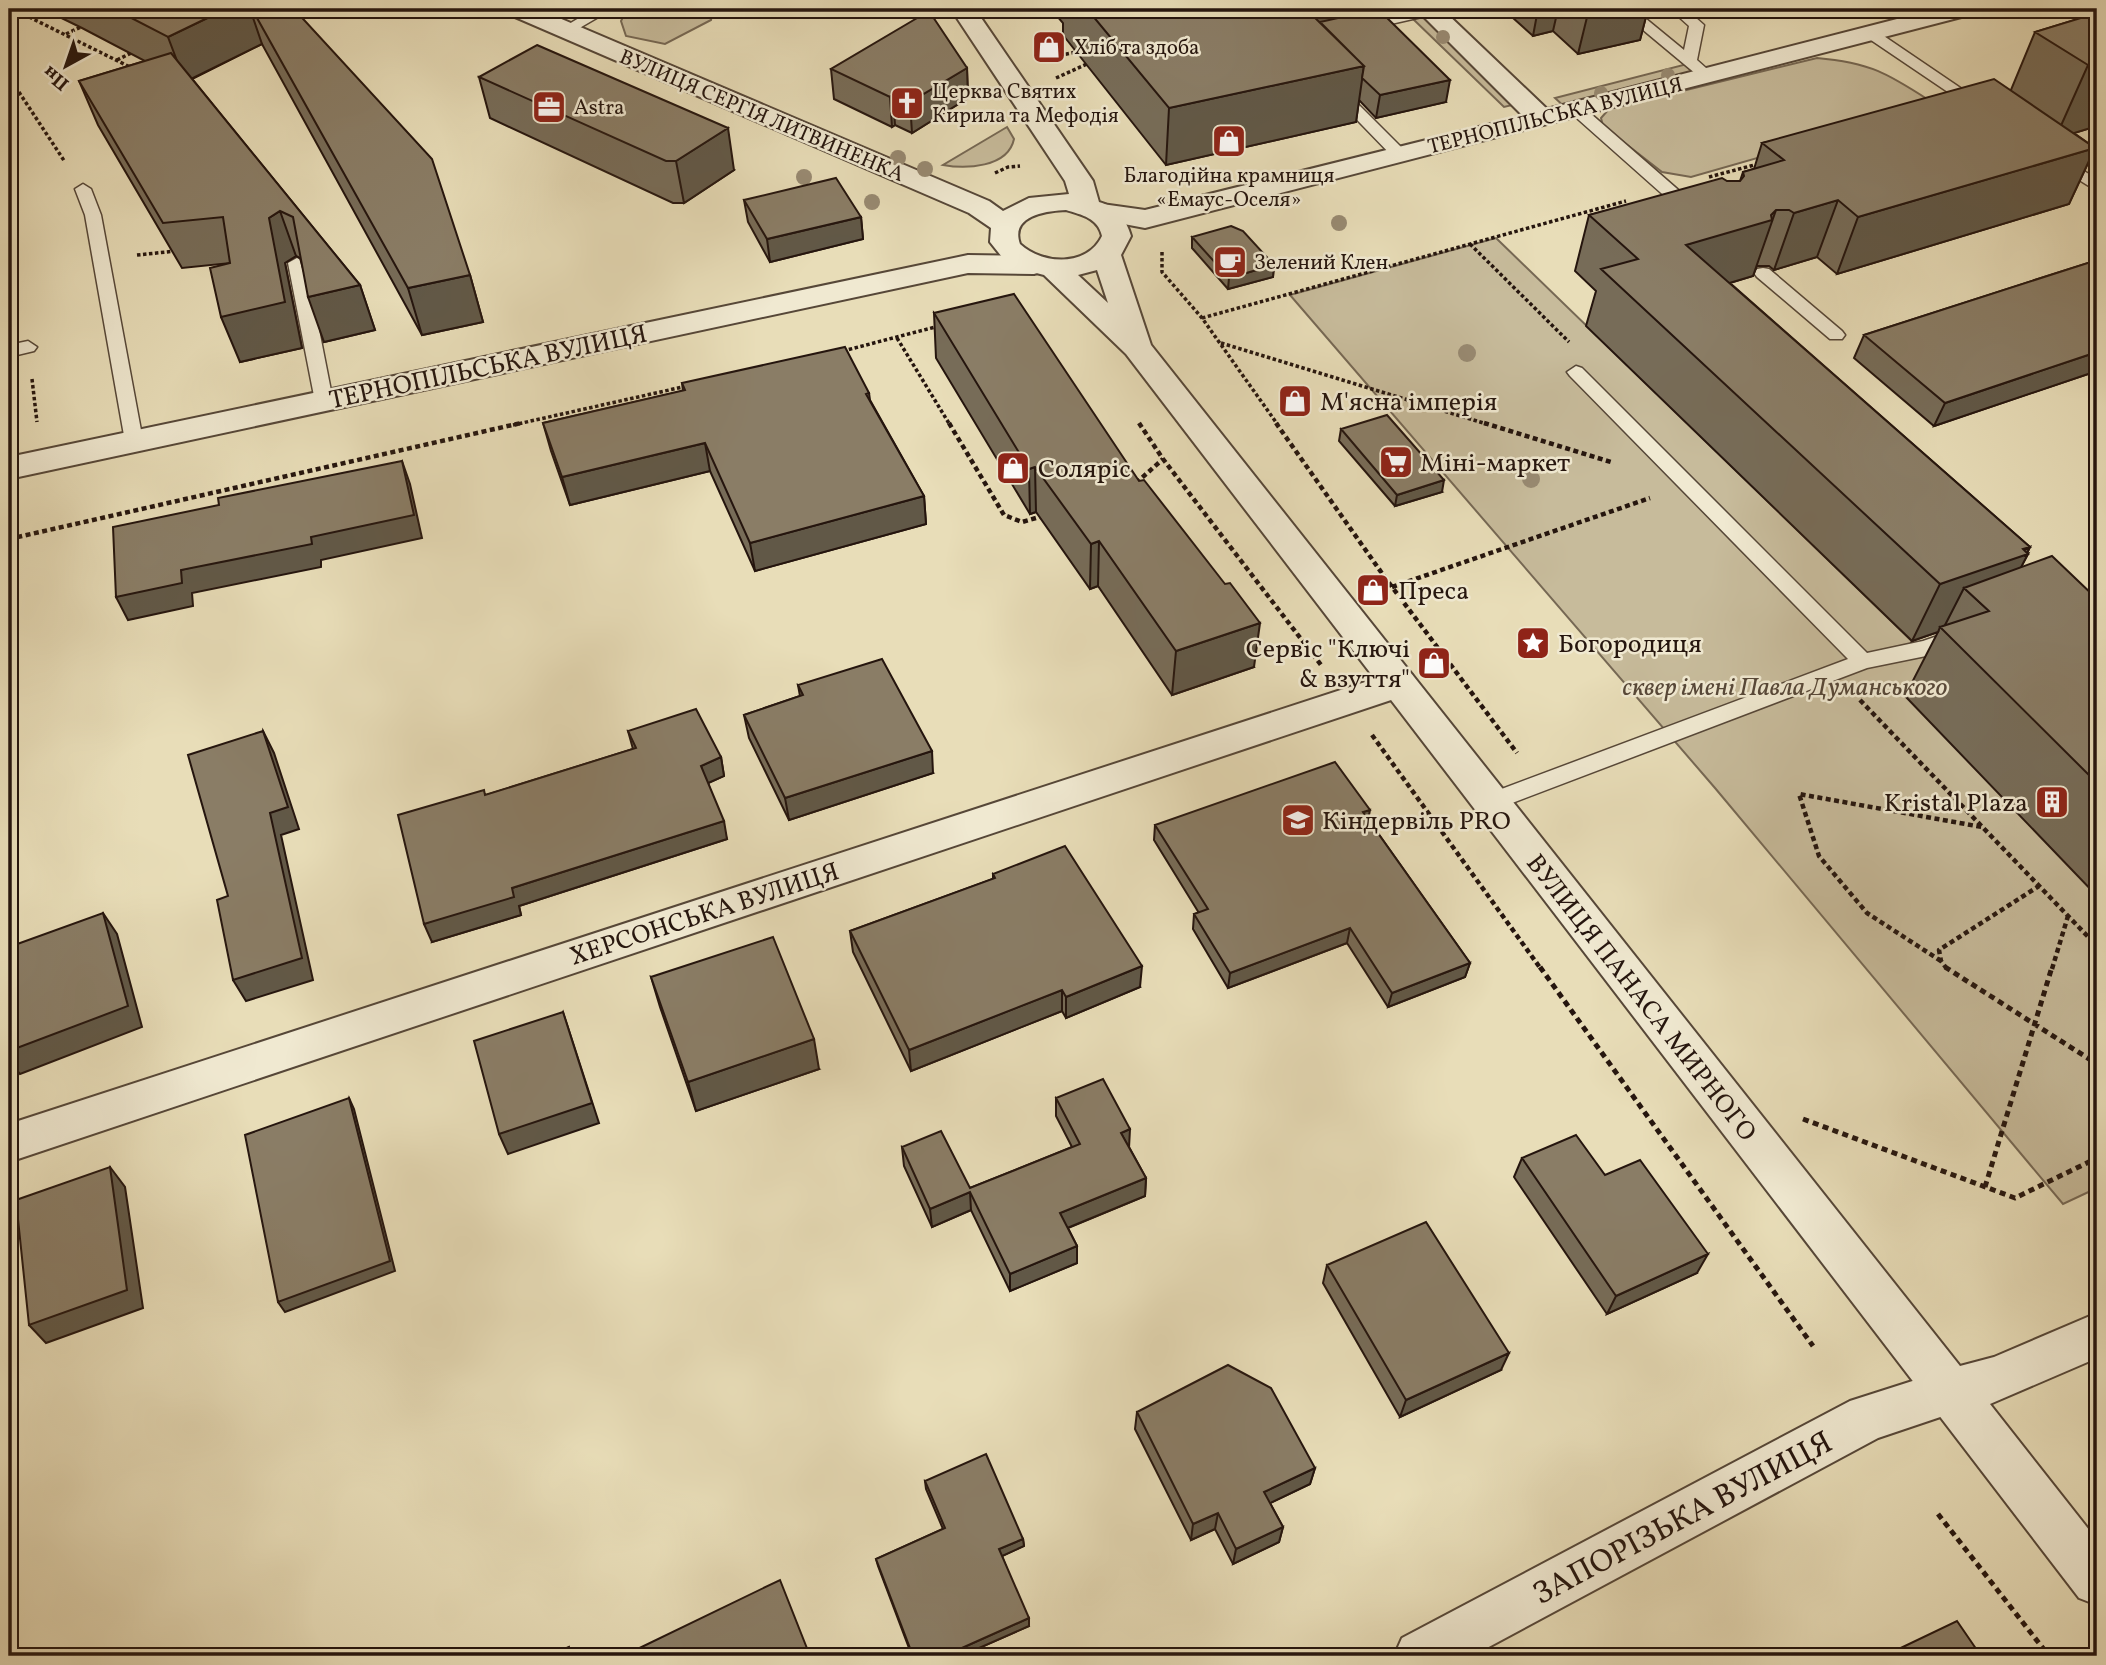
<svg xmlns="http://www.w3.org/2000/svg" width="2106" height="1665" viewBox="0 0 2106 1665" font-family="Vollkorn,serif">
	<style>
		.green { fill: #c7bb9b; stroke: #766854; stroke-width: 2 }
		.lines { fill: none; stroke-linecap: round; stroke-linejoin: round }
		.service-casing { stroke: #564738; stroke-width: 3 }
		.minor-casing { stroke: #564738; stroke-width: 4 }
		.tertiary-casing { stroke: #564738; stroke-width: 4 }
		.path-far2 { stroke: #25150e; stroke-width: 3.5; stroke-dasharray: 3.5 2.5; stroke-linecap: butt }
		.path-far1 { stroke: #25150e; stroke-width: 4.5; stroke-dasharray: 5 3.5; stroke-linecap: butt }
		.path { stroke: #25150e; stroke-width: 5; stroke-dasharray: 6 4.5; stroke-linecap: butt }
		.service { fill: #f0e9d1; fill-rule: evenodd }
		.minor { fill: #f0e9d1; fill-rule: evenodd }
		.tertiary { fill: #f0e9d1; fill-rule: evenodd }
		.tree { fill: #988a72 }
		.wall { fill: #776c58; stroke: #25150e; stroke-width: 2 }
		.shaded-wall { fill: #615847; stroke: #25150e; stroke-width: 2 }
		.building { fill: #8a7d66; stroke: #25150e; stroke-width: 2 }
		.labels { text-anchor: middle; stroke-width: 5; stroke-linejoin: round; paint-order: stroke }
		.far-poi-label { font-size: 21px; fill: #25150e; stroke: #f0e9d1; text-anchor: start }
		.far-street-label { font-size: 21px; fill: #25150e; stroke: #f0e9d1 }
		.street-label { font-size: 26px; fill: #25150e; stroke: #f0e9d1 }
		.poi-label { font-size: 26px; fill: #25150e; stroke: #f0e9d1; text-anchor: start }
		.park-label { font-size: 26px; font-style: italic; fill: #564738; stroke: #f0e9d1 }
		.near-street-label { font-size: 32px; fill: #25150e; stroke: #f0e9d1 }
	</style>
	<rect width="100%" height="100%" fill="#e8ddb8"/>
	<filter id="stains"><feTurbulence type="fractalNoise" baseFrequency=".00286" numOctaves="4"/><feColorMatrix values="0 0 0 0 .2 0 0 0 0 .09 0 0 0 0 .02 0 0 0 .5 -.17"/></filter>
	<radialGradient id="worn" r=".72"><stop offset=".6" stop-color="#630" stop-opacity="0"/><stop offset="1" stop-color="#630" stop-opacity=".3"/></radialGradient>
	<!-- green -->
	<path class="green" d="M 627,9 L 713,9 L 711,20 L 665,44 L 626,36 L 621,21 Z
		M 1428,13 L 1521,103 L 1504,107 L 1411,17 Z
		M 1817,58 C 1875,63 1891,76 1938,106 L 1691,177 L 1662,172 L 1603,126 L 1601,118 L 1609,109 Z
		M 1687,64 L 1701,75 L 1568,110 L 1555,98 Z
		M 1007,127 L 1014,139 C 1008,168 965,169 943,165 Z
		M 1496,238 L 1952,680 L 2097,896 L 2097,1188 L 2063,1204 L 1715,788 L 1290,295 Z"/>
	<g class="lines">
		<!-- service casing -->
		<g class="service-casing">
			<path id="service" d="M 594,9 L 612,9 L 571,33 L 561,33 L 559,30 Z
				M 1420,9 L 1437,11 L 1435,14 L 1360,31 L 1353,27 L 1355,24 Z
				M 1618,9 L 1634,9 L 1684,50 L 1689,26 L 1670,9 L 1686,9 L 1704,25 L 1697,60 L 1715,76 L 1712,79 L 1702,79 Z
				M 1870,29 L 1875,30 L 1987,106 L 1979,111 L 1973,109 L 1865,36 L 1863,33 Z
				M 1336,85 L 1341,87 L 1406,152 L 1408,155 L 1406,158 L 1394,158 L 1331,93 L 1328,90 L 1331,87 Z
				M 1577,105 L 1583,107 L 1699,208 L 1701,212 L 1699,216 L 1687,216 L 1571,113 L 1569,110 Z
				M 2056,154 L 2097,179 L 2097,191 L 2050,162 L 2048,159 Z
				M 83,184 L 91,189 L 101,215 L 143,441 L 141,445 L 127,445 L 125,441 L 85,215 L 75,189 Z
				M 297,258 L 306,263 L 333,401 L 324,407 L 315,401 L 288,263 Z
				M 1763,268 L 1769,269 L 1842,331 L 1845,335 L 1842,339 L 1830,339 L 1757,277 L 1754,273 L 1757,269 Z
				M 28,341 L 37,347 L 34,351 L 9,357 L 9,345 Z
				M 1576,366 L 1582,368 L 1867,653 L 1923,641 L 1958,629 L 1965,631 L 1968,636 L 1965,641 L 1926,656 L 1867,668 L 1499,808 L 1491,811 L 1483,808 L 1480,802 L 1483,796 L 1848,659 L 1570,376 L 1567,372 Z"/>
		</g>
		<!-- minor casing -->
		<g class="minor-casing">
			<path id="minor" d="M 1416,9 L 1442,9 L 1547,109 L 1936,9 L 1976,9 L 1973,14 L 1145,228 L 1092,218 L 1088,212 L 1092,206 L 1102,204 L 1145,210 L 1523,116 Z
				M 968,255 L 1034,256 L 1044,259 L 1049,265 L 1044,271 L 1034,274 L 968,273 L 9,479 L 9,457 Z
				M 1399,671 L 1412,675 L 1417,684 L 1412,693 L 9,1162 L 9,1124 Z
				M 1950,1369 L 1967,1376 L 1974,1392 L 1967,1408 L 1878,1438 L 1472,1656 L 1394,1656 L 1402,1638 L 1850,1401 Z"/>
		</g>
		<!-- tertiary casing -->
		<g class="tertiary-casing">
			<path id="tertiary" d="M 505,9 L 538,9 L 989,201 L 1003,211 L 1029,198 L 1069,194 L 1065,181 L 951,9 L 975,9 L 1093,181 L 1099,202 C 1117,207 1126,219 1131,236 L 1121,255 L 1151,345 L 1960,1366 L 1994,1357 L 2097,1313 L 2097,1358 L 1990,1404 L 2097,1540 L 2097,1605 L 2079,1598 L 1126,354 L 1044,275 L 1017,268 L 1006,262 L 990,242 L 991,228 L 969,213 L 508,14 ZM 1066,210 C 1082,215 1098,218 1102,236 C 1087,267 1043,265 1020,244 C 1010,216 1045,211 1066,210 ZM 1097,270 L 1108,303 L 1078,275 Z"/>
		</g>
		<!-- path-far2 -->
		<path class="path-far2" d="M 13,9 L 132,68
			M 66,34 L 83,26
			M 1042,59 L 1081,51
			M 117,60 L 135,51
			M 9,77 L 65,162
			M 1056,78 L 1089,63
			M 995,173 L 1008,167 L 1020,166
			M 1709,177 L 1758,164
			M 1470,244 L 1569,342
			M 1162,252 L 1162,272 L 1202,318 L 1278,425
			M 137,255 L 176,251
			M 1202,318 L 1626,201
			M 897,338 L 950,425
			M 1221,343 L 1490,425
			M 843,351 L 939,326
			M 32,379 L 37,422
			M 513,425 L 687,386"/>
		<!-- path-far1 -->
		<path class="path-far1" d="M 949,423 L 1004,515 L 1022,522 L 1043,516
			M 1139,423 L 1163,459 L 1321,665
			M 1276,423 L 1386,579 L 1517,753
			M 1484,423 L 1614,463
			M 1136,483 L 1163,459
			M 9,539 L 521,423
			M 1392,587 L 1650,498
			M 1860,700 L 2097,946
			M 1372,735 L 1541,969
			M 1941,961 L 1867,913 L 1819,856 L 1799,794 L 1982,827
			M 1947,969 L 1941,961 L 1939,950 L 2039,886
			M 2052,969 L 2068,916"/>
		<!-- path -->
		<path class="path" d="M 1540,967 L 1813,1346
			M 1945,967 L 2097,1064
			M 1803,1119 L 2015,1198 L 2097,1158
			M 1985,1187 L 2052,967
			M 1938,1514 L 2049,1656"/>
		<!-- service -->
		<use href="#service" class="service"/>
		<!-- minor -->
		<use href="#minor" class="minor"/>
		<!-- tertiary -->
		<use href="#tertiary" class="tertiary"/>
	</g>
	<!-- trees -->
	<g class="tree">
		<circle cx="1443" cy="37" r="7"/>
		<circle cx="1668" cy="75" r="7"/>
		<circle cx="1601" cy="93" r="7"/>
		<circle cx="898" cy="158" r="8"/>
		<circle cx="925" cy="169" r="8"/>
		<circle cx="804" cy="177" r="8"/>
		<circle cx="872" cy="202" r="8"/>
		<circle cx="1339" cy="223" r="8"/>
		<circle cx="1467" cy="353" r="9"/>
		<circle cx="1531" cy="479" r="9"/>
	</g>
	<!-- wall -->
	<path class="wall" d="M 43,9 L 296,9 L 297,12 L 470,275 L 483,322 L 422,335 L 262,44 L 192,79 L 360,285 L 375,330 L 324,342 L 300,258 L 296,256 L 285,263 L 302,348 L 240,362 L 230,263 L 182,268 L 98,125 L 79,81 L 145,61 L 82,28 Z
		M 1051,9 L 1365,9 L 1365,12 L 1446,102 L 1376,118 L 1359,100 L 1356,122 L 1166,165 L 1063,35 L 1063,23 Z
		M 1503,9 L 1648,9 L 1640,40 L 1578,54 L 1553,31 L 1533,36 Z
		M 1737,9 L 1773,9 L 1746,16 Z
		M 2097,13 L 2097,126 L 2074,133 L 2095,148 L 2069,204 L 1837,274 L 1817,257 L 1774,270 L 1769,266 L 1757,266 L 1753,276 L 1730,283 L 2030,547 L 2027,553 L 2028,554 L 2021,567 L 2097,599 L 2097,896 L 1905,696 L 1938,632 L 1912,641 L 1586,326 L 1596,291 L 1575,271 L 1589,215 L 1727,181 L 1740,181 L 1743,172 L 1754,169 L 1762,143 L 2011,90 L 2035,32 Z
		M 967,68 L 968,98 L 912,133 L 895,125 L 892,127 L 834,99 L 831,69 Z
		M 479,77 L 734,170 L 684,203 L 673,203 L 490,118 Z
		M 744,200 L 861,217 L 863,239 L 770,262 L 748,222 Z
		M 1192,237 L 1274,265 L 1273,277 L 1228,289 L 1192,248 Z
		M 2097,260 L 2097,371 L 1934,426 L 1854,358 L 1864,335 Z
		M 934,313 L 1254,667 L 1172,695 L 1098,586 L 1090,589 L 1036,512 L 1030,514 L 936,358 Z
		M 682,383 L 869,393 L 870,400 L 924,496 L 926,524 L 755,571 L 710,471 L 570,505 L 551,451 L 543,423 L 683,391 Z
		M 1341,429 L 1442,492 L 1395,506 L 1339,441 Z
		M 798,685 L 933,773 L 789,820 L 749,738 L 744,715 L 800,696 Z
		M 628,731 L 721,757 L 724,776 L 708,783 L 727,839 L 519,906 L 521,915 L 432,942 L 486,795 L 633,749 Z
		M 1368,819 L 1470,963 L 1465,977 L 1388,1007 L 1347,943 L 1228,988 L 1193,929 L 1194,914 L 1199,913 L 1154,840 L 1155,825 Z
		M 993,874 L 1140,987 L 1066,1018 L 1062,1011 L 911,1071 L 853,952 L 850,931 L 993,879 Z
		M 651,977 L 819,1069 L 696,1111 L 660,1007 Z
		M 1056,1098 L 1129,1147 L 1146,1178 L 1145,1196 L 1068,1228 L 1077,1246 L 1077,1263 L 1010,1291 L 971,1210 L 932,1227 L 904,1166 L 902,1147 L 970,1188 L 1072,1147 L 1056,1116 Z
		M 1522,1158 L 1605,1175 L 1697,1273 L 1607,1314 L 1514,1177 Z
		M 1327,1265 L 1501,1370 L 1400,1417 L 1323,1283 Z
		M 1137,1412 L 1315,1468 L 1310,1484 L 1270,1503 L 1283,1527 L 1279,1542 L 1233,1564 L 1215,1529 L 1191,1540 L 1135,1429 Z
		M 925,1481 L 1023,1539 L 1024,1546 L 1002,1556 L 1029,1626 L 961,1656 L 912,1656 L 878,1566 L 876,1559 L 943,1529 L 926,1489 Z"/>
	<!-- shaded-wall -->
	<path class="shaded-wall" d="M 226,9 L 250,9 L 262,44 L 185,82 L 168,37 Z
		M 1284,9 L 1365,9 L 1364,19 L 1316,31 Z
		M 1538,9 L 1558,9 L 1553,31 L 1533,36 Z
		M 1589,9 L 1648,9 L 1640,40 L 1578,54 Z
		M 1748,9 L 1773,9 L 1746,16 Z
		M 2097,62 L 2097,126 L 2055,139 L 2088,65 Z
		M 1364,66 L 1356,122 L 1166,165 L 1169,108 Z
		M 967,68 L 968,98 L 912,133 L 910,102 Z
		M 1450,80 L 1446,102 L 1376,118 L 1380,95 Z
		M 893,94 L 895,125 L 892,127 L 890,97 Z
		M 728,128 L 734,170 L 684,203 L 676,161 Z
		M 2095,148 L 2069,204 L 1837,274 L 1858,217 Z
		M 1838,200 L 1817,257 L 1774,270 L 1794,213 Z
		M 1776,210 L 1753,276 L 1669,301 L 1686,245 L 1771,215 Z
		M 280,211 L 296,256 L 285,263 L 302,348 L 240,362 L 221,317 L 269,218 Z
		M 861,217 L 863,239 L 770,262 L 767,239 Z
		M 1274,265 L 1273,277 L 1228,289 L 1229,278 Z
		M 470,275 L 483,322 L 422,335 L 408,288 Z
		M 360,285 L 375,330 L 324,342 L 308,297 Z
		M 2097,352 L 2097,371 L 1934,426 L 1945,403 Z
		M 9,360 L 13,406 L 9,407 Z
		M 705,443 L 710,471 L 570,505 L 562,477 Z
		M 402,461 L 410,484 L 422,538 L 321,560 L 321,567 L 192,593 L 193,606 L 128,620 L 116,597 L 181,570 L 311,537 Z
		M 1035,467 L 1036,512 L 1030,514 L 1029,469 Z
		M 1444,480 L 1442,492 L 1395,506 L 1397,495 Z
		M 924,496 L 926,524 L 755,571 L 750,543 Z
		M 1099,541 L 1098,586 L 1090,589 L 1091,544 Z
		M 2030,547 L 2026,555 L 2028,554 L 1998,611 L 1989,611 L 1964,588 L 1943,629 L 1940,627 L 1938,632 L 1912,641 L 1940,584 Z
		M 1260,623 L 1254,667 L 1172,695 L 1176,651 Z
		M 263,731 L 274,753 L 299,829 L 281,835 L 313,980 L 246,1001 L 233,980 Z
		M 932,751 L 933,773 L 789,820 L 785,798 Z
		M 721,757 L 724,776 L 706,784 L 701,766 Z
		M 1370,810 L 1367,825 L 1363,812 Z
		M 724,821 L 727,839 L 519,906 L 521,915 L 432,942 L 424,924 L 512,888 Z
		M 103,913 L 117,934 L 142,1027 L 20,1074 L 9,1060 L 9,1051 Z
		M 1350,928 L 1347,943 L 1228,988 L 1230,973 Z
		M 1470,963 L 1465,977 L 1388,1007 L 1392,993 Z
		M 1142,966 L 1140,987 L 1066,1018 L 1066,997 Z
		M 1062,990 L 1062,1011 L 911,1071 L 909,1050 Z
		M 563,1012 L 599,1123 L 508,1154 L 499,1134 Z
		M 814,1039 L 819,1069 L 696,1111 L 688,1082 Z
		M 349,1098 L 354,1109 L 395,1271 L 285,1312 L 278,1302 Z
		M 1130,1129 L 1129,1148 L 1121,1133 Z
		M 110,1167 L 125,1187 L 143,1308 L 46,1343 L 29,1325 Z
		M 1146,1178 L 1145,1196 L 1060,1231 L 1060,1213 Z
		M 970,1192 L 971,1210 L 932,1227 L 930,1209 Z
		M 1077,1246 L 1077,1263 L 1010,1291 L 1010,1274 Z
		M 1708,1254 L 1697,1273 L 1607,1314 L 1616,1296 Z
		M 1509,1353 L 1501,1370 L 1400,1417 L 1406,1400 Z
		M 1315,1468 L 1310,1484 L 1260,1508 L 1264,1492 Z
		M 1218,1513 L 1215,1529 L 1191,1540 L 1193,1524 Z
		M 1283,1527 L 1279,1542 L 1233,1564 L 1236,1549 Z
		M 1023,1539 L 1024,1546 L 1000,1557 L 999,1549 Z
		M 1029,1618 L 1029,1626 L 961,1656 L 944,1656 Z"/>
	<!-- building -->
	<path class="building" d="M 114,9 L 226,9 L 168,37 Z
		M 252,9 L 294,9 L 432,159 L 470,275 L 408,288 Z
		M 1087,9 L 1306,9 L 1364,66 L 1169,108 Z
		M 1378,9 L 1450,80 L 1380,95 L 1362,78 L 1364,66 L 1320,22 Z
		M 929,11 L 967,68 L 910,102 L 893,94 L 890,97 L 831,69 Z
		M 2097,13 L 2097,62 L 2088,65 L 2035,32 Z
		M 537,45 L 728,128 L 676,161 L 666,161 L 479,77 Z
		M 171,53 L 360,285 L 308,297 L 293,217 L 280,211 L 269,218 L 285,302 L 221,317 L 210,268 L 230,263 L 223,217 L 163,223 L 79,81 Z
		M 1994,79 L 2095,148 L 1858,217 L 1838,200 L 1794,213 L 1789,210 L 1776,210 L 1771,215 L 1772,220 L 1686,245 L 2030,547 L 2023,549 L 2028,554 L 1940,584 L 1601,269 L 1638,259 L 1589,215 L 1722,178 L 1727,181 L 1740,181 L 1744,176 L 1743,172 L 1784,160 L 1762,143 Z
		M 836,178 L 861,217 L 767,239 L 744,200 Z
		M 1231,226 L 1243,231 L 1274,265 L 1229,278 L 1192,237 Z
		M 2097,260 L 2097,352 L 1945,403 L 1864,335 Z
		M 1014,294 L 1139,481 L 1144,480 L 1225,584 L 1230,583 L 1260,623 L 1176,651 L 1099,541 L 1091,544 L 1035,467 L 1029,469 L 934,313 Z
		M 845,347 L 869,393 L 866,394 L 924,496 L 750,543 L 705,443 L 562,477 L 543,423 L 685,390 L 682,383 Z
		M 1387,415 L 1444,480 L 1397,495 L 1341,429 Z
		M 402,461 L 414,515 L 311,537 L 312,544 L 181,570 L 182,583 L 116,597 L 113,527 L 219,505 L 218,498 Z
		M 2052,556 L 2097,599 L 2097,783 L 1940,627 L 1989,611 L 1964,588 Z
		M 882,659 L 932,751 L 785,798 L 744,715 L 803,695 L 798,685 Z
		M 696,709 L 721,757 L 701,766 L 724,821 L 512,888 L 514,897 L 424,924 L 398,815 L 484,790 L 485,795 L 636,748 L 628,731 Z
		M 263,731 L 288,807 L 270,813 L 302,958 L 233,980 L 217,900 L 228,896 L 188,755 Z
		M 1335,762 L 1370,810 L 1363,812 L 1470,963 L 1392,993 L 1350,928 L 1230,973 L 1194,914 L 1208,909 L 1155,825 Z
		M 1065,846 L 1142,966 L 1066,997 L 1062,990 L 909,1050 L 850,931 L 995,878 L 993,874 Z
		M 103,913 L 128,1006 L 9,1051 L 9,947 Z
		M 773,937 L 814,1039 L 688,1082 L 651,977 Z
		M 563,1012 L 592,1103 L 499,1134 L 474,1041 Z
		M 1103,1079 L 1130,1129 L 1121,1133 L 1146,1178 L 1060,1213 L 1077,1246 L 1010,1274 L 970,1192 L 930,1209 L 902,1147 L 941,1131 L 970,1188 L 1080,1144 L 1056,1098 Z
		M 349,1098 L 390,1261 L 278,1302 L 245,1135 Z
		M 1576,1135 L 1605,1175 L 1640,1160 L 1708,1254 L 1616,1296 L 1522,1158 Z
		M 110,1167 L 127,1290 L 29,1325 L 16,1200 Z
		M 1426,1222 L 1509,1353 L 1406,1400 L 1327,1265 Z
		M 1228,1365 L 1271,1388 L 1315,1468 L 1264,1492 L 1283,1527 L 1236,1549 L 1218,1513 L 1193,1524 L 1137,1412 Z
		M 986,1454 L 1023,1539 L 999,1549 L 1029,1618 L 944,1656 L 913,1656 L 876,1559 L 945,1528 L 925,1481 Z
		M 780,1580 L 810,1656 L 623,1656 Z
		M 1957,1621 L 1981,1656 L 1884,1656 Z
		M 569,1647 L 571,1656 L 548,1656 Z"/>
	<!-- icons -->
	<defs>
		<g id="shop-square" transform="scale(1.75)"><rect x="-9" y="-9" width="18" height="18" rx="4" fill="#8f2418" stroke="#f0e9d1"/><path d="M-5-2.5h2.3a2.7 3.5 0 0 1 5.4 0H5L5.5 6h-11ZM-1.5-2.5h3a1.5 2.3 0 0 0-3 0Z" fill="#fff"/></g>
		<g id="church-square" transform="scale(1.75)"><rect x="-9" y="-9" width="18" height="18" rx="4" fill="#8f2418" stroke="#f0e9d1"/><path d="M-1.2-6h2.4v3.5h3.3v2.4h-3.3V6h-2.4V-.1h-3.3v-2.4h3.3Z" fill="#fff"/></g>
		<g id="office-square" transform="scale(1.75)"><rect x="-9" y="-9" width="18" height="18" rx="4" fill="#8f2418" stroke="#f0e9d1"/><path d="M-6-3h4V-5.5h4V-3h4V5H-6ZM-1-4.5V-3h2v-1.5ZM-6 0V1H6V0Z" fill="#fff"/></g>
		<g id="cafe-square" transform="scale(1.75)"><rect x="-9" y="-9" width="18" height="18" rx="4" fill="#8f2418" stroke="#f0e9d1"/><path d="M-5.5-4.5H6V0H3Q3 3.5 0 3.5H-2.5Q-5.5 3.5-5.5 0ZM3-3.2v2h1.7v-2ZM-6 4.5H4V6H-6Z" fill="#fff"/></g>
		<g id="supermarket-square" transform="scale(1.75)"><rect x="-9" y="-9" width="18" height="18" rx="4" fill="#8f2418" stroke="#f0e9d1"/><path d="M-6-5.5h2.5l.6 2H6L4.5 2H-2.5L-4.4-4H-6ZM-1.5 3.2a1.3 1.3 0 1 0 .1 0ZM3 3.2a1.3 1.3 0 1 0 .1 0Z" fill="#fff"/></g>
		<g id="sight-square" transform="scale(1.75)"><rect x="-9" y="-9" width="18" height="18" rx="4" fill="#8f2418" stroke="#f0e9d1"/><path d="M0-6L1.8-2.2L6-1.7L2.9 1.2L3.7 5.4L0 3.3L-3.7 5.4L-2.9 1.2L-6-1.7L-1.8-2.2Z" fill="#fff"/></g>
		<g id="building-square" transform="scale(1.75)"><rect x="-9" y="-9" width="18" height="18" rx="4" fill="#8f2418" stroke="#f0e9d1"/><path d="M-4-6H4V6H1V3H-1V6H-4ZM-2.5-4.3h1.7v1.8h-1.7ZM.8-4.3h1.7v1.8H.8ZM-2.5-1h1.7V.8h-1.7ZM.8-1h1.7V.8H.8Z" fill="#fff"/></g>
		<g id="school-square" transform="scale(1.75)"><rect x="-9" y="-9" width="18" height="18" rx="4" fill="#8f2418" stroke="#f0e9d1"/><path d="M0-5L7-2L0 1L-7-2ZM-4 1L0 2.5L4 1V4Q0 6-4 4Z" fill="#fff"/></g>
	</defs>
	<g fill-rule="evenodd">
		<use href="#shop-square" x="1049" y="47"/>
		<use href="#church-square" x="907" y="103"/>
		<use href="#office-square" x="549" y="107"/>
		<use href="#shop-square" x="1229" y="141"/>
		<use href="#cafe-square" x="1230" y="262"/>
		<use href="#shop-square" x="1295" y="401"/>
		<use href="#supermarket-square" x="1396" y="462"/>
		<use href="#shop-square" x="1013" y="468"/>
		<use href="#shop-square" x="1373" y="590"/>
		<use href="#sight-square" x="1533" y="643"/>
		<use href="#shop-square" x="1434" y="663"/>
		<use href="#building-square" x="2052" y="802"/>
		<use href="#school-square" x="1298" y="820"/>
	</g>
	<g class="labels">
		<!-- far-poi labels -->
		<g class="far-poi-label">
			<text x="1074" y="54">Хліб та здоба</text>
			<text x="932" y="98">Церква Святих<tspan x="932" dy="24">Кирила та Мефодія</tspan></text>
			<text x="574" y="114">Astra</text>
			<text x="1229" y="182" text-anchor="middle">Благодійна крамниця<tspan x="1229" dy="24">«Емаус-Оселя»</tspan></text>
			<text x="1254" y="269">Зелений Клен</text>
		</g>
		<!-- far-street labels -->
		<g class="far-street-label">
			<text transform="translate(762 115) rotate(23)" y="7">ВУЛИЦЯ СЕРГІЯ ЛИТВИНЕНКА</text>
			<text transform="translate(1555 115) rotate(-14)" y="7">ТЕРНОПІЛЬСЬКА ВУЛИЦЯ</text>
		</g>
		<!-- street labels -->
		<g class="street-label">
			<text transform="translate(488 366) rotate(-12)" y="9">ТЕРНОПІЛЬСЬКА ВУЛИЦЯ</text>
			<text transform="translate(704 913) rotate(-18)" y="9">ХЕРСОНСЬКА ВУЛИЦЯ</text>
			<text transform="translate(1642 997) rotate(52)" y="9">ВУЛИЦЯ ПАНАСА МИРНОГО</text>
		</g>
		<!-- poi labels -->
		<g class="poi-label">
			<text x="1320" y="410">М'ясна імперія</text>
			<text x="1420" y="471">Міні-маркет</text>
			<text x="1038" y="477">Соляріс</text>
			<text x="1398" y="599">Преса</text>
			<text x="1558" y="652">Богородиця</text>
			<text x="1410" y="657" text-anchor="end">Сервіс "Ключі<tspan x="1410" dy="30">&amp; взуття"</tspan></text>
			<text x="2028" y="811" text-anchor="end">Kristal Plaza</text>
			<text x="1322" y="829">Кіндервіль PRO</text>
		</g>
		<!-- park labels -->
		<g class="park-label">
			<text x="1785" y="695">сквер імені Павла Думанського</text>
		</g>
		<!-- near-street labels -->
		<g class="near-street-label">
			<text transform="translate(1682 1517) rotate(-28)" y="11">ЗАПОРІЗЬКА ВУЛИЦЯ</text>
		</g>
	</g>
	<!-- margin -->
	<rect width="2106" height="1665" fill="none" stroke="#e8ddb8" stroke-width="35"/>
	<rect x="10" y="10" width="2085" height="1644" fill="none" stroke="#25150e" stroke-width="3.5"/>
	<rect x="18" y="18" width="2071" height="1630" fill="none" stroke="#25150e" stroke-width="2"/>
	<!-- north arrow -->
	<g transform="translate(66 66) rotate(220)" stroke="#f0e9d1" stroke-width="5" paint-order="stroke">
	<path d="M0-5L12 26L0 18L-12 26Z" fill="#25150e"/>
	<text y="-10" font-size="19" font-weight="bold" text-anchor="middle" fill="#25150e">Пн</text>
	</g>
	<rect width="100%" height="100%" filter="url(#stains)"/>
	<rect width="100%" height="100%" fill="url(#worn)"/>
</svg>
